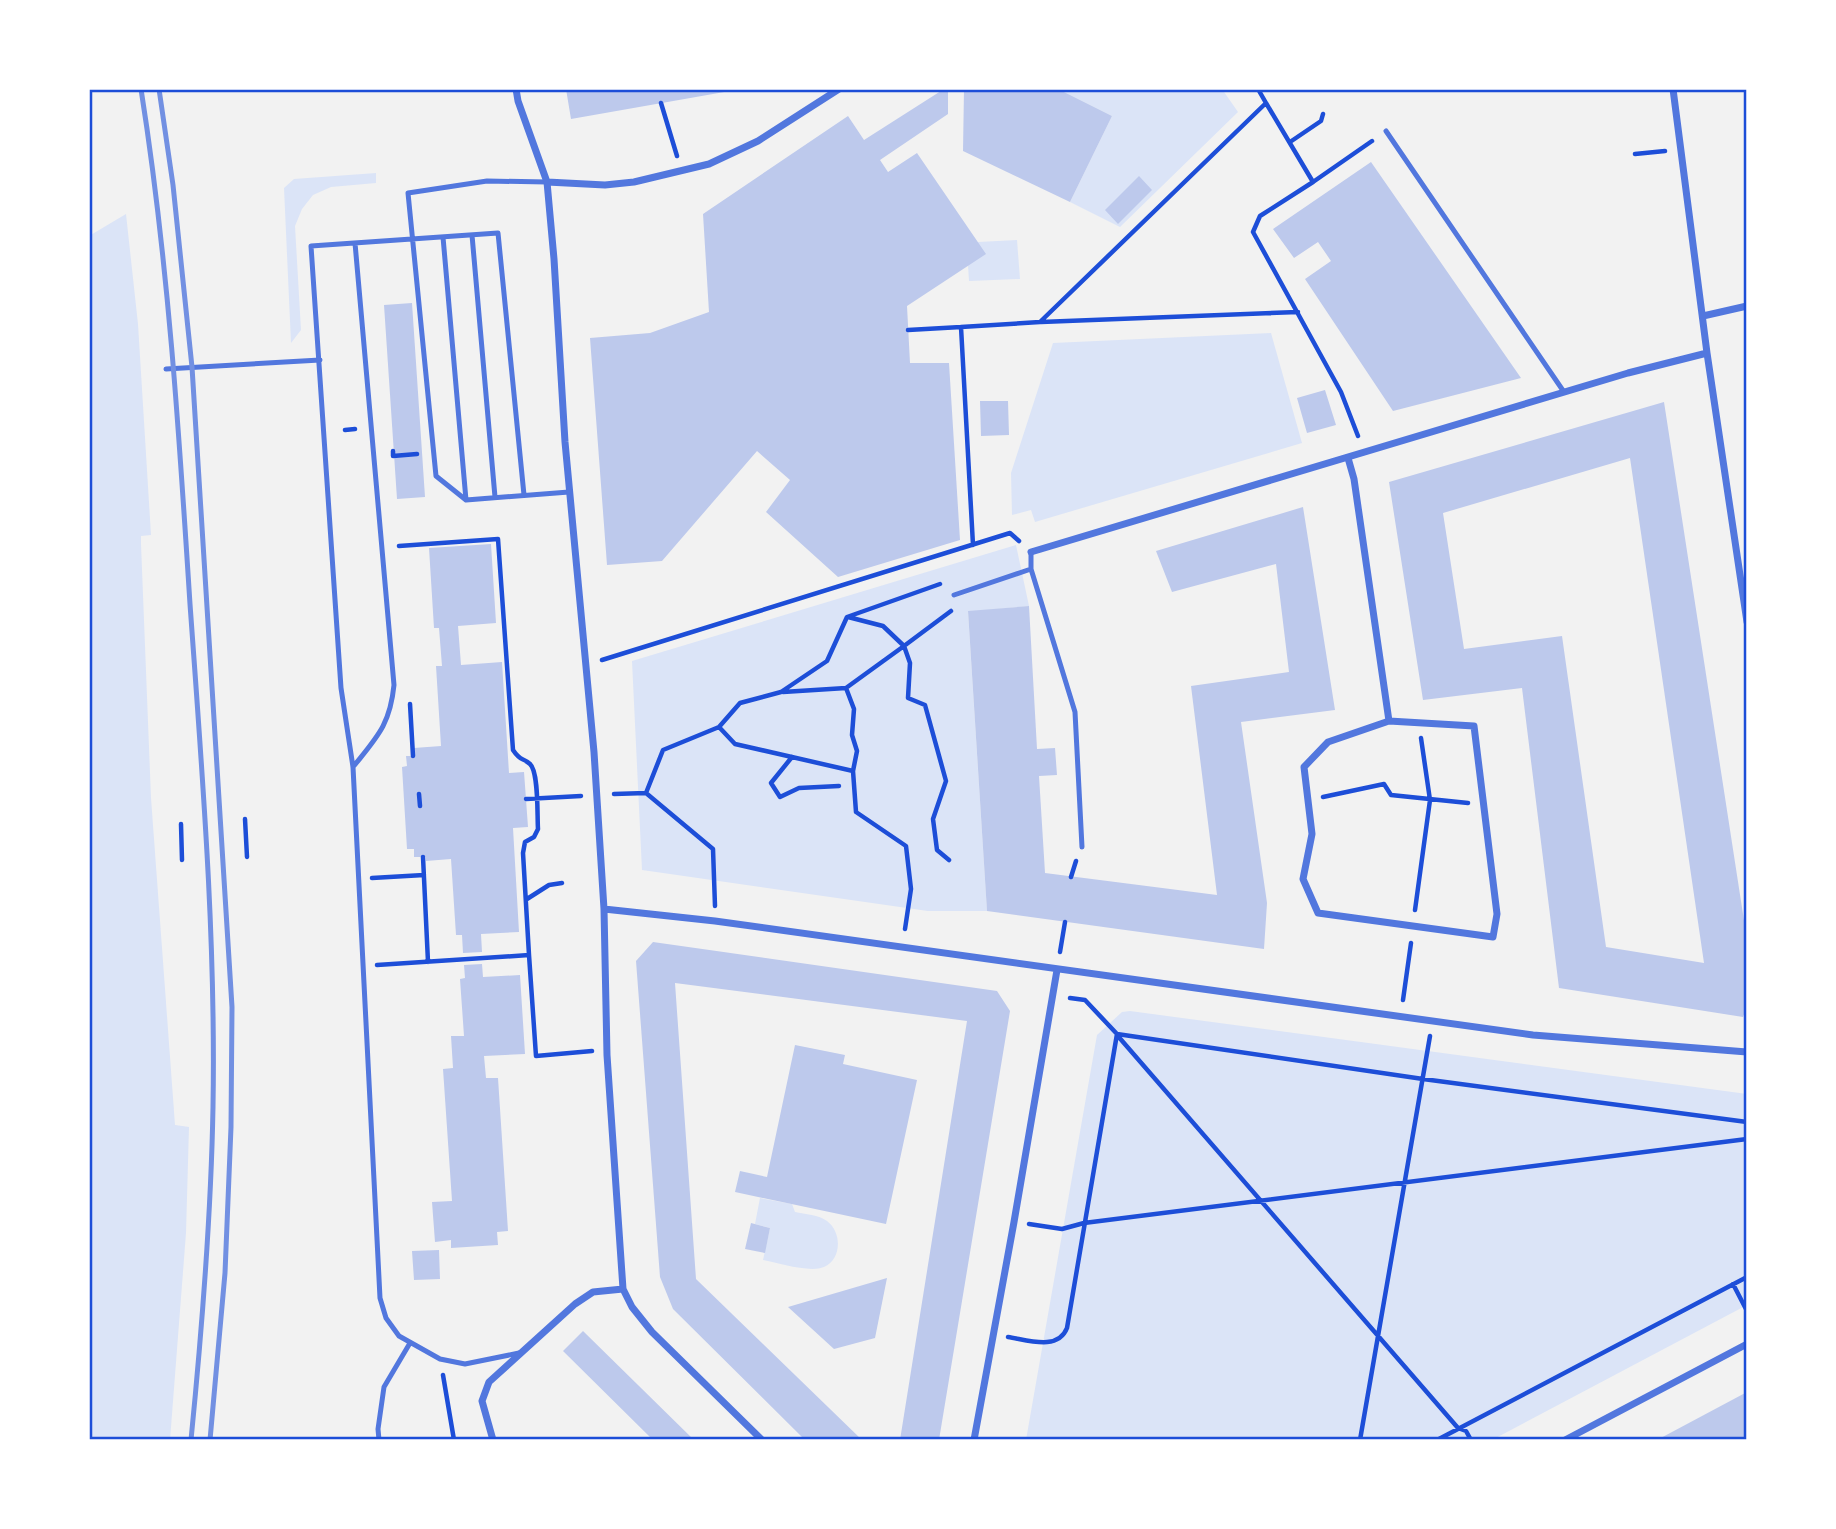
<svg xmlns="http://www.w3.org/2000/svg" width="1836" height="1529" viewBox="0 0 1836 1529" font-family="Inter,sans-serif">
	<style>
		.green { fill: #dbe4f7 }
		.building { fill: #bdc9ec; fill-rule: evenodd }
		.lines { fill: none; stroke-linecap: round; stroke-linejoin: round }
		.path { stroke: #1d4ed8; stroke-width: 4.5 }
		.service { stroke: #5277de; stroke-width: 5 }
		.minor { stroke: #5277de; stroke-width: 7 }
		.rail { stroke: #7290e2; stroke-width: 5 }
		.neatline { fill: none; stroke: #1d4ed8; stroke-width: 2.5 }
	</style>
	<rect width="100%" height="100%" fill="#f2f2f2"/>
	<!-- green -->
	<path class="green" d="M 1058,89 L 1222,89 L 1238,112 L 1120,227 L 1070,202 L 1112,116 Z
		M 376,173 L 376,183 L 331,187 L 313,195 L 302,209 L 295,226 L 301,330 L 291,343 L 284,188 L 294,179 Z
		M 126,214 L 138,324 L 151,535 L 141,536 L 141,544 L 151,798 L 175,1125 L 189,1127 L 186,1233 L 170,1440 L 89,1440 L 89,236 Z
		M 1017,240 L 1020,279 L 969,281 L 968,265 L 978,242 Z
		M 1271,333 L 1302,443 L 1035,522 L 1031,510 L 1012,515 L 1011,473 L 1053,343 Z
		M 1016,545 L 1029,606 L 968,612 L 987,911 L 928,911 L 642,870 L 632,661 Z
		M 1130,1011 L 1747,1094 L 1747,1305 L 1492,1440 L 1026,1440 L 1097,1035 L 1122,1012 Z
		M 760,1198 L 792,1204 L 795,1212 C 805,1214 819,1215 827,1221 C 842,1232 842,1259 824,1267 C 810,1273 778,1263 763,1260 L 770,1228 L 755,1224 Z"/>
	<!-- building -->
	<path class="building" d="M 566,89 L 730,89 L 730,91 L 571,119 Z
		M 944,89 L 948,89 L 948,114 L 880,160 L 888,172 L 917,153 L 986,254 L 907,306 L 910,363 L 949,363 L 960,540 L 838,577 L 766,512 L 790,480 L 757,451 L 662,561 L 607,565 L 590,338 L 650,333 L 709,312 L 703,214 L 848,116 L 864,140 Z
		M 964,89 L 1058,89 L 1112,116 L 1070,202 L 963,151 Z
		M 1371,162 L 1521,378 L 1393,411 L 1305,279 L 1331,261 L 1318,242 L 1294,258 L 1273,229 Z
		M 1139,176 L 1152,190 L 1118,224 L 1105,210 Z
		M 412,303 L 425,497 L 397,499 L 384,305 Z
		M 1325,390 L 1336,425 L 1307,433 L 1297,398 Z
		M 980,401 L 1008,401 L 1009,435 L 981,436 Z
		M 1664,402 L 1747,940 L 1747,1006 L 1743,1017 L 1559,988 L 1522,688 L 1423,700 L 1389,482 ZM 1630,458 L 1704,963 L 1606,947 L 1562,636 L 1464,649 L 1443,513 Z
		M 1303,507 L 1335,710 L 1241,722 L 1267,903 L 1264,949 L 987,911 L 968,611 L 1029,606 L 1037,749 L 1055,748 L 1057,775 L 1039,776 L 1045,873 L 1217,895 L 1191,686 L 1289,672 L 1276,564 L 1172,592 L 1156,551 Z
		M 491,544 L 496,623 L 458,626 L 461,665 L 502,662 L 509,773 L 524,772 L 528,827 L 513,828 L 519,932 L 481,934 L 482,952 L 463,953 L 462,935 L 456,935 L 451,859 L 426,861 L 426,857 L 414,857 L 414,849 L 407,849 L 402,767 L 407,766 L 406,756 L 415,756 L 414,748 L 441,746 L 436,666 L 442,666 L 439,628 L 434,628 L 429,548 Z
		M 653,942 L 997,991 L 1010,1011 L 939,1440 L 900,1440 L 967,1021 L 675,983 L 696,1279 L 862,1440 L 805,1440 L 673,1309 L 660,1277 L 636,961 Z
		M 482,964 L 483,977 L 520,975 L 525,1054 L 484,1056 L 486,1078 L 498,1078 L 508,1231 L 497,1232 L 498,1245 L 451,1248 L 451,1240 L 435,1242 L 432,1202 L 452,1201 L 443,1069 L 453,1068 L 451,1036 L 464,1036 L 460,979 L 465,978 L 464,965 Z
		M 795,1045 L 845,1055 L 843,1064 L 917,1080 L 886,1224 L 735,1192 L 740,1171 L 767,1177 Z
		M 751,1223 L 770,1228 L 765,1253 L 745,1249 Z
		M 439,1250 L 440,1279 L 414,1280 L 412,1251 Z
		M 887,1278 L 875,1338 L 834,1349 L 788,1307 Z
		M 583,1331 L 694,1440 L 653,1440 L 563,1351 Z
		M 1747,1392 L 1747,1440 L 1657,1440 Z"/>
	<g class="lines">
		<!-- path -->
		<path class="path" d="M 661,103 L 677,156
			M 1266,103 L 1313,182 L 1372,141
			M 1290,142 L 1321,121 L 1323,114
			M 1635,154 L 1665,151
			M 1313,182 L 1260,216 L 1253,232 L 1341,392 L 1358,436
			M 1041,322 L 1298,312
			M 908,330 L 961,327
			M 345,430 L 355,429
			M 393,451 L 393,456 L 417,454
			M 973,545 L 961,327 L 1040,322 L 1266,103 L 1258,89
			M 399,546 L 498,539 L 513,750 C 521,762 522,757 530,764 C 539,772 537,816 538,829 L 534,837 L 525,842 L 523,853 L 529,955
			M 848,617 L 883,626 L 904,646 L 951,611
			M 602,660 L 1010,533 L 1019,541
			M 846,688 L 854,709 L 852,735 L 857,751 L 853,771 L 856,812 L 906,846 L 911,889 L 905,929
			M 783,692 L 846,688 L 904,646 L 910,663 L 908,698 L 925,705 L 946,781 L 933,819 L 937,850 L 949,860
			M 410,704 L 413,756
			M 719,727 L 735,744 L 853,771
			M 792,757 L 771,783 L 780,797 L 799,788 L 839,786
			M 646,793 L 713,849 L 715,906
			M 419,794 L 420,806
			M 614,794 L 646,793 L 663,750 L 719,727 L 740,703 L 781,692 L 827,661 L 847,617 L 940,584
			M 1323,797 L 1384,784 L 1391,795 L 1468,803
			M 526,799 L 581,796
			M 245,819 L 247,857
			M 181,824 L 182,860
			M 423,857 L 428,962
			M 1071,877 L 1076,861
			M 372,878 L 424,875
			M 527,899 L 549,885 L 562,883
			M 1415,910 L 1430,800 L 1421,738
			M 1060,952 L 1065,922
			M 377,965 L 529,955 L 536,1056 L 592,1051
			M 1070,998 L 1085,1000 L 1117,1034 L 1423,1079 L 1747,1122
			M 1403,1000 L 1411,943
			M 1117,1035 L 1458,1428 L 1466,1431 L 1471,1440
			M 1029,1224 L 1062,1229 L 1084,1223 L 1747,1139
			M 1733,1284 L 1747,1311
			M 1008,1337 C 1028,1340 1058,1351 1067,1328 L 1117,1034
			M 443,1375 L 454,1440
			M 1360,1440 L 1430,1036
			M 1437,1440 L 1747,1277"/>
		<!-- service -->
		<path class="service" d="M 1386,131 L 1564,392
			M 547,182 L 487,181 L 408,193 L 436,476 L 466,500 L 569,492
			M 472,235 L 495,497
			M 443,237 L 466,500
			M 166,369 L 320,360
			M 1031,569 L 1075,712 L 1082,847
			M 954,595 L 1031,569 L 1031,552
			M 353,767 C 377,737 390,725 394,685 L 355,243
			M 519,1353 L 465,1364 L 440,1359 L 399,1336 L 386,1318 L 380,1298 L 353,767 L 341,688 L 311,246 L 498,233 L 524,495
			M 379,1440 L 378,1429 L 384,1387 L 410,1343"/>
		<!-- minor -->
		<path class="minor" d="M 516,89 L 518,101 L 547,182 L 554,259 L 565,442 L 594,752 L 604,909 L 607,1055 L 623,1289 L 632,1307 L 652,1332 L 762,1440
			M 1673,89 L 1707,353 L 1747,622
			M 547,182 L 605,185 L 634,182 L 709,164 L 758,141 L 839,89
			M 1703,316 L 1747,306
			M 1348,458 L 1354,479 L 1389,721 L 1474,726 L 1497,914 L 1493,937 L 1318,913 L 1303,879 L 1312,834 L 1304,767 L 1328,742 L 1389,721
			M 1031,552 L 1628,373 L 1707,353
			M 604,909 L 715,921 L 1533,1035 L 1747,1052
			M 493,1440 L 482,1401 L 489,1382 L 575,1304 L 593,1292 L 623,1289
			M 974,1440 L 1014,1222 L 1057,970
			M 1565,1440 L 1747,1344"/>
		<!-- rail -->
		<path class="rail" d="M 141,89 C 168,260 179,432 190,604 C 202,771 216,939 213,1107 C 211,1218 202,1329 191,1440
			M 159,89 L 173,185 L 192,367 L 232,1007 L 231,1127 L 225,1273 L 210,1440"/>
	</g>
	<!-- border -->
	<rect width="1836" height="1529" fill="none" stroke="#ffffff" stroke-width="182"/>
	<rect x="91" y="91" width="1654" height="1347" class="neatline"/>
</svg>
